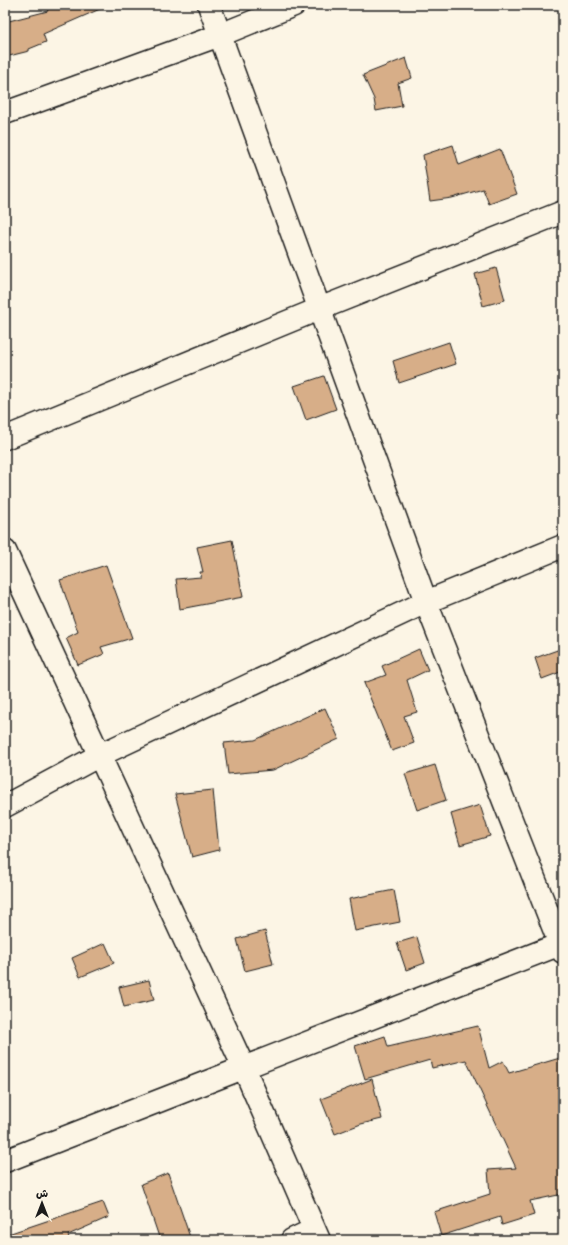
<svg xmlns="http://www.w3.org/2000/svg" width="568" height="1245" viewBox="0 0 568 1245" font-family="'Playpen Sans','Playpen Sans Arabic',sans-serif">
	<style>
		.building { fill: #d7ae88; stroke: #1c1c1c }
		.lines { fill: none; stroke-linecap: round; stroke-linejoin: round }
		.street-casing { stroke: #1c1c1c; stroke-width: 25 }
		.street { stroke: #fcf5e5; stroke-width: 22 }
	</style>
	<rect width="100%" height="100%" fill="#fcf5e5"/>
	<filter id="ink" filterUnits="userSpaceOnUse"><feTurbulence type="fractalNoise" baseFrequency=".025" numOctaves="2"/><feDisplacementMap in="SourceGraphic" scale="8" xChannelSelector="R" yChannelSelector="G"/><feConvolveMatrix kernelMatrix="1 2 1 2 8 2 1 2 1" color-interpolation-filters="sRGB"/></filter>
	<g filter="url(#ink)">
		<!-- building -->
		<path class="building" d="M 45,5 L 109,5 L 43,34 L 46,42 L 29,49 L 29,51 L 5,57 L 5,22 L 48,11 Z
			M 406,58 L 412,78 L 398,83 L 402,106 L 376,111 L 374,99 L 363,75 Z
			M 453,145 L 459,165 L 500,149 L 517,194 L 489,204 L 483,189 L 452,198 L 430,201 L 423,155 Z
			M 496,268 L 505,300 L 483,306 L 475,274 Z
			M 449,342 L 456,364 L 399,383 L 393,361 Z
			M 324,376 L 336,409 L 306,420 L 294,386 Z
			M 232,540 L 243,597 L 180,609 L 176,579 L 201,577 L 200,572 L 203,572 L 197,547 Z
			M 106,565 L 132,638 L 101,647 L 104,654 L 78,665 L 66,638 L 78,632 L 60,580 Z
			M 563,648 L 563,671 L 542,679 L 535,658 Z
			M 419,649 L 428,670 L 407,680 L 417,712 L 404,716 L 414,743 L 392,751 L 364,683 L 386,675 L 382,666 Z
			M 325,708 L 339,739 L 273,770 L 228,774 L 224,743 L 255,740 Z
			M 435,765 L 446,800 L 417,810 L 405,774 Z
			M 213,790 L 219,850 L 192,857 L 175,794 Z
			M 480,805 L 490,836 L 460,845 L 451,814 Z
			M 394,890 L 400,922 L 355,931 L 349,899 Z
			M 265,931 L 273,964 L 245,971 L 237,939 Z
			M 417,937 L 425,963 L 406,970 L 397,943 Z
			M 105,943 L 114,963 L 80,977 L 72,958 Z
			M 149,980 L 154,1000 L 124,1007 L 119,987 Z
			M 478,1026 L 489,1068 L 503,1061 L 509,1073 L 560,1058 L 563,1069 L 563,1194 L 530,1201 L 534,1215 L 502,1225 L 500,1217 L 441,1236 L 434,1212 L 490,1194 L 488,1170 L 516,1168 L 466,1060 L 432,1068 L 430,1060 L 365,1079 L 355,1046 L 385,1036 L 388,1047 Z
			M 372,1079 L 382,1119 L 361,1124 L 335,1134 L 321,1099 Z
			M 168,1173 L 191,1240 L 160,1240 L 141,1184 Z
			M 103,1202 L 109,1217 L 68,1235 L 70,1240 L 5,1240 L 5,1235 Z"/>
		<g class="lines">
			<!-- street casing -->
			<g class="street-casing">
				<path id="street" d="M 209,5 L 426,602 L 563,952
					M 5,113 L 220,35 L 294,5
					M 5,438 L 319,309 L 563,212
					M 5,551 L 244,1068 L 319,1240
					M 5,806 L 100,755 L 426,602 L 563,546
					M 5,1161 L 563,943
					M 292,1240 L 313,1230"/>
			</g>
			<!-- street -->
			<use href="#street" class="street"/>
		</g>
	</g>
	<!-- margin -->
	<rect width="568" height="1245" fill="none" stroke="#fcf5e5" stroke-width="20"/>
	<rect x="10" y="10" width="548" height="1225" fill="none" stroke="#1c1c1c" stroke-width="1.5" filter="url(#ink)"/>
	<!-- north arrow -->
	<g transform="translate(42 1203)" stroke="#fcf5e5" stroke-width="3" paint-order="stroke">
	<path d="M0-3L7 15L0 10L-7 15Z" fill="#1c1c1c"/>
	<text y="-6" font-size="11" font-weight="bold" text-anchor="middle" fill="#1c1c1c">ش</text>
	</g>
</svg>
